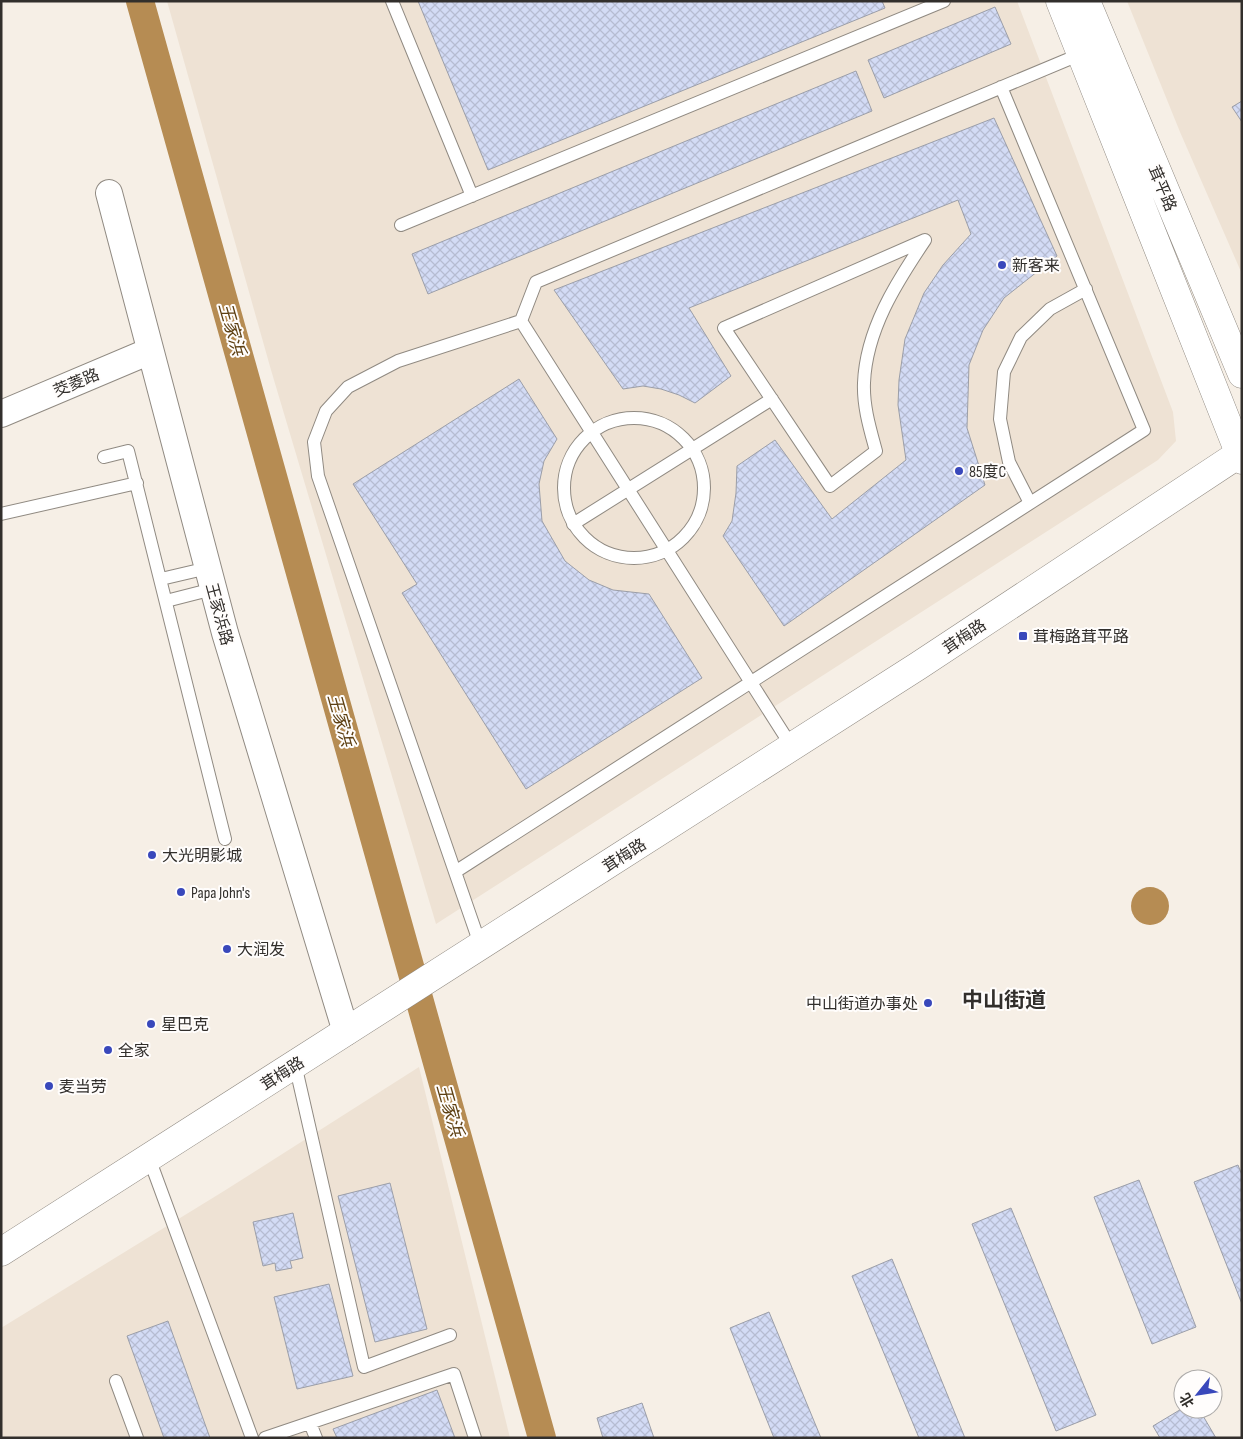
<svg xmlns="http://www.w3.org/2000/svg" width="1243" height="1439" viewBox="0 0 1243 1439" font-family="'Sofia Sans Condensed','Noto Sans SC',sans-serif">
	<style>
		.built { fill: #eee2d4 }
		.water { fill: #b68c53 }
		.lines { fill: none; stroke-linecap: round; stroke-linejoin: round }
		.canal { stroke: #b68c53; stroke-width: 28 }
		.building { fill: url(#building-cross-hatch); stroke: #9b9ea8 }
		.lane-casing { stroke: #908a82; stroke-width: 14 }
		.street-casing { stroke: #908a82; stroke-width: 28 }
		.secondary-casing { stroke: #908a82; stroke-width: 29 }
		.lane { stroke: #fff; stroke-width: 12 }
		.street { stroke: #fff; stroke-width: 26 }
		.secondary { stroke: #fff; stroke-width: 28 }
		.poi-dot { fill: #3948bb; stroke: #fffdfc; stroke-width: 2 }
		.labels { text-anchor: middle; stroke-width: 4; stroke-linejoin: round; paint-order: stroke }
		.street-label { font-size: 16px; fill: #322f2c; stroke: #fffdfc }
		.poi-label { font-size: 16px; fill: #322f2c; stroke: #fffdfc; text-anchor: start }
		.water-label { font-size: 18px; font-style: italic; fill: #5e4013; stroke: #fffdfc }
		.district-label { font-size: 21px; font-weight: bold; fill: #322f2c; stroke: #fffdfc }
	</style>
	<defs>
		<pattern id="building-cross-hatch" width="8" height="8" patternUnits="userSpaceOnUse" patternTransform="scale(1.25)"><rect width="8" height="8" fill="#d3dbf5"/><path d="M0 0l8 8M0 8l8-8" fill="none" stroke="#b6bcd2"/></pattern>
	</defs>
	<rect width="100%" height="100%" fill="#f6efe6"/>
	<!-- built -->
	<path class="built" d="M 167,1 L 1017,1 L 1173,412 L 1176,441 L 1158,460 L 436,924 L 271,370 Z
		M 1127,1 L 1242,1 L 1242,274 L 1180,132 Z
		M 419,1067 L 510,1438 L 1,1438 L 1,1328 L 224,1191 Z"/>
	<!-- water -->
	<path class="water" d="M1131 906a19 19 0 1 1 38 0a19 19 0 1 1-38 0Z"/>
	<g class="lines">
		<!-- canal -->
		<path class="canal" d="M 140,1 L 542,1438"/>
	</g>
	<!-- building -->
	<path class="building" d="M 418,1 L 882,1 L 885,8 L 488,170 Z
		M 995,7 L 1011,44 L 884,98 L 868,60 Z
		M 856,71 L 872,111 L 428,294 L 412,254 Z
		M 1242,101 L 1242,122 L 1232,107 Z
		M 994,118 L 1057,256 L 1004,298 L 983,330 L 969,365 L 967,428 L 985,485 L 784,626 L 723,536 L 732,521 L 736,493 L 737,466 L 775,440 L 832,519 L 906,460 L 898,405 L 899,380 L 905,339 L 924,293 L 943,265 L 971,234 L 958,200 L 689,308 L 731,376 L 695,403 L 679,395 L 661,389 L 643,386 L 623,389 L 554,290 Z
		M 519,379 L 557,439 L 544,461 L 539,484 L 542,521 L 565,561 L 589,580 L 613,590 L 649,594 L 702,678 L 526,789 L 402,593 L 417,584 L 353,484 Z
		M 1238,1165 L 1242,1175 L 1242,1304 L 1194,1182 Z
		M 1139,1180 L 1196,1327 L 1152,1344 L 1094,1197 Z
		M 390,1183 L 427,1329 L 375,1342 L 338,1196 Z
		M 1011,1208 L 1096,1415 L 1056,1431 L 972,1224 Z
		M 293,1213 L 303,1258 L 290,1261 L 292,1268 L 276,1271 L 275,1263 L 263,1266 L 253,1222 Z
		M 892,1259 L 965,1438 L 919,1438 L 852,1276 Z
		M 329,1284 L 353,1376 L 297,1389 L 274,1297 Z
		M 769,1312 L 821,1438 L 774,1438 L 730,1328 Z
		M 168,1321 L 210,1438 L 164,1438 L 127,1336 Z
		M 437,1390 L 455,1438 L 337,1438 L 333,1429 Z
		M 642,1403 L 654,1438 L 603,1438 L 597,1418 Z
		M 1183,1408 L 1199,1409 L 1216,1438 L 1160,1438 L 1153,1426 Z"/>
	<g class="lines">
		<!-- lane casing -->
		<g class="lane-casing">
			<path id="lane" d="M 392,1 L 472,196
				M 401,225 L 944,1
				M 925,240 C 896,283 866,330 864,383 C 863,406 870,429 876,451 L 830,486 L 724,328 Z
				M 521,321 L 792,747
				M564 488a70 70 0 1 1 140 0a70 70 0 1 1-140 0Z
				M 104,457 L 128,451 L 225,839
				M 1030,503 L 1009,462 L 1000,419 L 1004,372 L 1021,337 L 1050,309 L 1086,289
				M 1,514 L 137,483
				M 573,524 L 772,399
				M 161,579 L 208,568
				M 166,601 L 213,589
				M 455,872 L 1144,430 L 1001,87
				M 481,947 L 318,476 L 314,442 L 326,411 L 348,387 L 398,361 L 521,321 L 536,282 L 1081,54
				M 295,1064 L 364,1367 L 450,1335
				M 149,1158 L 252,1438
				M 116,1381 L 137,1438
				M 310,1423 L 316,1438
				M 265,1438 L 454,1374 L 475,1438"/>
		</g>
		<!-- street casing -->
		<g class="street-casing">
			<path id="street" d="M 109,193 L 225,633 L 346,1032
				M 1,414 L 150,351"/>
		</g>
		<!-- secondary casing -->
		<g class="secondary-casing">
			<path id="secondary" d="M 1060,1 L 1242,460
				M 1086,1 L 1242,374
				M 1,1252 L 918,666 L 1242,452"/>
		</g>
		<!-- lane -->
		<use href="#lane" class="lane"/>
		<!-- street -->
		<use href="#street" class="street"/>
		<!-- secondary -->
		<use href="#secondary" class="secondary"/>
	</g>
	<!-- markers -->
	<g class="poi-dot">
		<circle cx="1002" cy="265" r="5"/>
		<circle cx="959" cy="471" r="5"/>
		<rect x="1018" y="631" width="10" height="10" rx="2.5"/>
		<circle cx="152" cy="855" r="5"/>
		<circle cx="181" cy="892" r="5"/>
		<circle cx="227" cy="949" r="5"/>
		<circle cx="928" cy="1003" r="5"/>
		<circle cx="151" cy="1024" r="5"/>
		<circle cx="108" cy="1050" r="5"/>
		<circle cx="49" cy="1086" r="5"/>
	</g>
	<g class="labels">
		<!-- street labels -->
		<g class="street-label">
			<text transform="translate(1163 188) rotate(67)" y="6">茸平路</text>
			<text transform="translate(76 382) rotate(-23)" y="6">茭菱路</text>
			<text transform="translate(220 614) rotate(75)" y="6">王家浜路</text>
			<text transform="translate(964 636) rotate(-34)" y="6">茸梅路</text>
			<text transform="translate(624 855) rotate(-33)" y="6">茸梅路</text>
			<text transform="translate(282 1073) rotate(-33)" y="6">茸梅路</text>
		</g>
		<!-- poi labels -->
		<g class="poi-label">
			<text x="1012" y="271">新客来</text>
			<text x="969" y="477">85度C</text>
			<text x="1033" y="642">茸梅路茸平路</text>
			<text x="162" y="861">大光明影城</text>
			<text x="191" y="898">Papa John's</text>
			<text x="237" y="955">大润发</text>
			<text x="918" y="1009" text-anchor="end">中山街道办事处</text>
			<text x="161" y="1030">星巴克</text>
			<text x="118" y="1056">全家</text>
			<text x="59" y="1092">麦当劳</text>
		</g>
		<!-- water labels -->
		<g class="water-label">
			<text transform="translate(232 329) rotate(74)" y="6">王家浜</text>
			<text transform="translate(341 720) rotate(74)" y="6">王家浜</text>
			<text transform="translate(450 1110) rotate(74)" y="6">王家浜</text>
		</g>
		<!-- district labels -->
		<g class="district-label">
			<text x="1004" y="1007">中山街道</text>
		</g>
	</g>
	<!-- border -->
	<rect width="1243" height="1439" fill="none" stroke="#322f2c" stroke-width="5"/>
	<!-- north arrow -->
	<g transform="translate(1198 1394) rotate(240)"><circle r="24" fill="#fffdfc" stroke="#adaba9"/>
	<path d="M0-4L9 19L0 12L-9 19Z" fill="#3948bb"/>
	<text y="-8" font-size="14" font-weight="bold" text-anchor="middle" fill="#322f2c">北</text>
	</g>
</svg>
